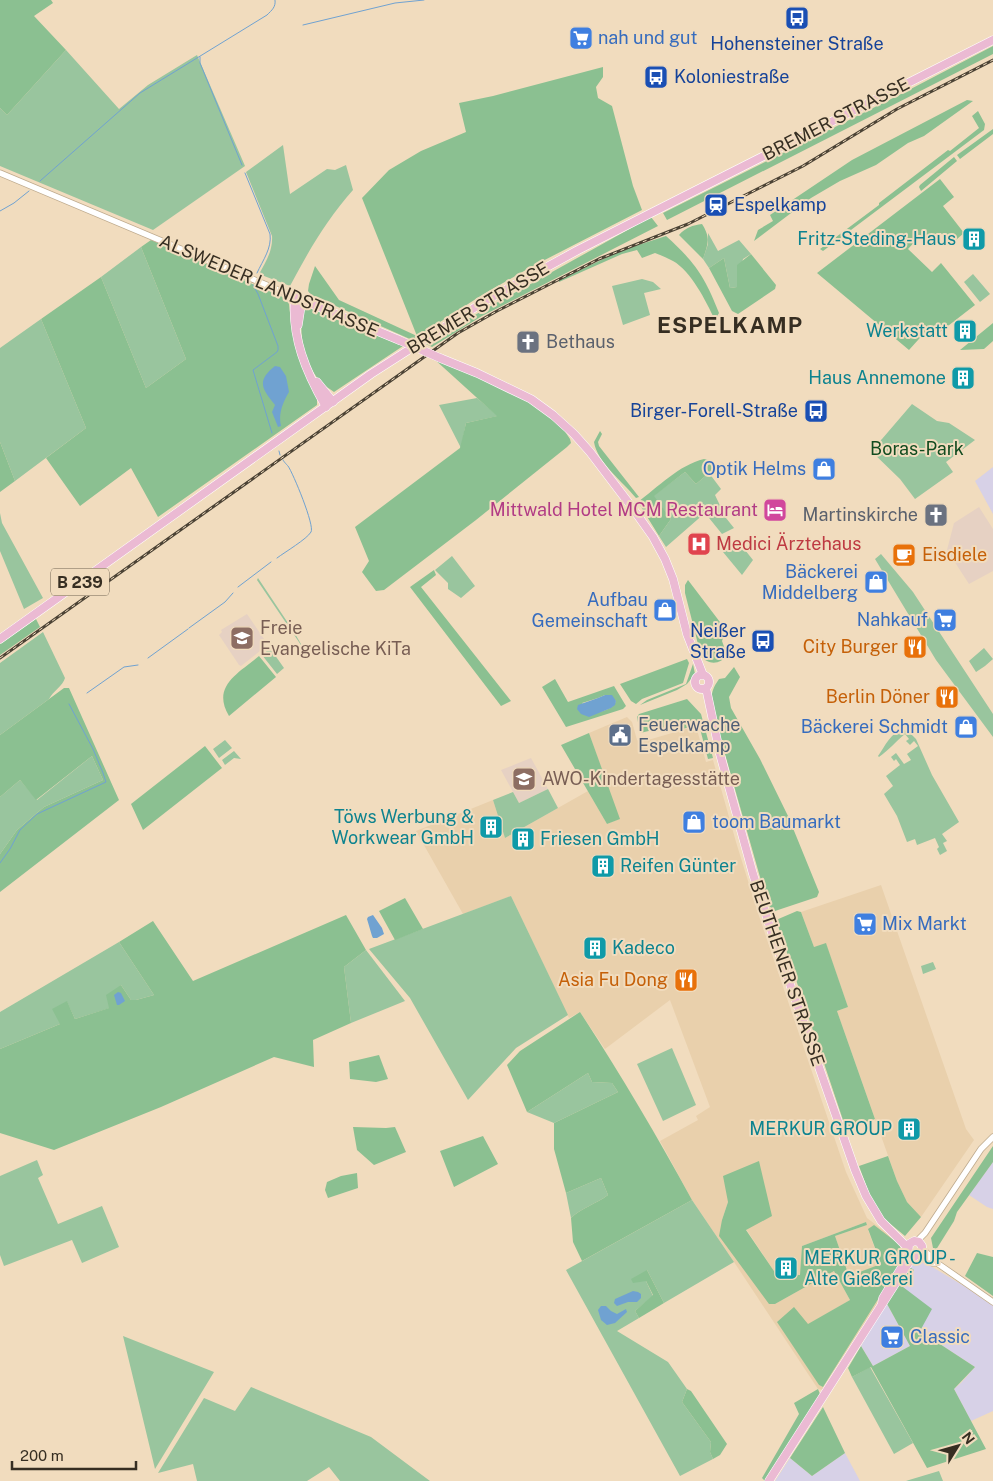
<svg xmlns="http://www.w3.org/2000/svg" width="993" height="1481" viewBox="0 0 993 1481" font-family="'Public Sans',sans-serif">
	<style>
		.built { fill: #e9d0ac; fill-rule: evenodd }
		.industrial { fill: #d7d1e7 }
		.education { fill: #e6d1c3 }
		.green { fill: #99c59e }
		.forest { fill: #8bc091; fill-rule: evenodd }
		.water { fill: #70a2d1 }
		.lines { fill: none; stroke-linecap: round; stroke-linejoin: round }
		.stream { stroke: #70a2d1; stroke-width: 1 }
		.minor-casing { stroke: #beaa8d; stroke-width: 7 }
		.major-casing { stroke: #fff; stroke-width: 9 }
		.minor { stroke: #fff; stroke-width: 5.5 }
		.major { stroke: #ebbad3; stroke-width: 8 }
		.rail-casing { stroke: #4c4335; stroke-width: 3 }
		.rail { stroke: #f1dcbe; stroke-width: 1; stroke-dasharray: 4; stroke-linecap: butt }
		.major-bridge-casing { stroke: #fff; stroke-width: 9; stroke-linecap: butt }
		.major-bridge { stroke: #ebbad3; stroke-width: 8 }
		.labels { text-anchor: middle; stroke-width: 4; stroke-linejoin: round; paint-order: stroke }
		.shield { fill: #f1dcbe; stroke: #6e6251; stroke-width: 1 }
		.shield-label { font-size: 16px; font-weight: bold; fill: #362e22 }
		.shop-label { font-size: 18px; fill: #366cbe; stroke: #f1dcbe; text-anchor: end }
		.transit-label { font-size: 18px; fill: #164399; stroke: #f1dcbe; text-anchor: start }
		.street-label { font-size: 18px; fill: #362e22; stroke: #f1dcbe }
		.culture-label { font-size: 18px; fill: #0d838f; stroke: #f1dcbe; text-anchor: end }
		.worship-label { font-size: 18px; fill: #5b616d; stroke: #f1dcbe; text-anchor: start }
		.park-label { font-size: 18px; fill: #114b1f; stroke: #f1dcbe }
		.hotel-label { font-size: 18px; fill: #b23c85; stroke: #f1dcbe; text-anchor: end }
		.health-label { font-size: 18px; fill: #be3a42; stroke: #f1dcbe; text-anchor: start }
		.food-label { font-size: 18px; fill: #c56008; stroke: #f1dcbe; text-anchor: end }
		.education-label { font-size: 18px; fill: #785e54; stroke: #f1dcbe; text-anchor: start }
		.service-label { font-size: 18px; fill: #4e5e75; stroke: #f1dcbe; text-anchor: start }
		.district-label { font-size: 22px; font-weight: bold; letter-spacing: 1px; fill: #362e22; stroke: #f1dcbe }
	</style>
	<rect width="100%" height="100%" fill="#f1dcbe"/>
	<!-- built -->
	<path class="built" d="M 627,717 L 632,722 L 637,740 L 641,742 L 696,726 L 706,762 L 713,760 L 736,842 L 757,910 L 846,1172 L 867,1218 L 902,1245 L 903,1262 L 825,1390 L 818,1389 L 734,1262 L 692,1200 L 660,1141 L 698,1120 L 696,1116 L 710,1107 L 670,1000 L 605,1049 L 580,1012 L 569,1018 L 511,896 L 463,914 L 416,831 L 493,800 L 505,838 L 588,791 L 607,824 L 619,819 L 589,733 ZM 728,1202 L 776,1274 L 801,1275 L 802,1246 L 866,1222 L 867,1225 L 835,1236 L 849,1276 L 881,1265 L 868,1230 L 900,1245 L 902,1261 L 823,1387 L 819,1385 L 778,1322 L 808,1325 L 850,1300 L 834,1271 L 775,1304 L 722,1220 Z
		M 881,885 L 966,1129 L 974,1140 L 921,1217 L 907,1202 L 897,1181 L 838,1014 L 837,1011 L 848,1007 L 826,944 L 814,947 L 801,912 Z"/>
	<!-- industrial -->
	<path class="industrial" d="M 993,467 L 993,514 L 975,481 Z
		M 993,1162 L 993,1209 L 987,1207 L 969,1195 Z
		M 924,1262 L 964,1286 L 993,1306 L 993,1411 L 971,1421 L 954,1389 L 961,1383 L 975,1367 L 920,1331 L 903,1287 L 914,1270 L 908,1266 Z
		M 886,1302 L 910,1346 L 873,1366 L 861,1346 Z
		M 845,1453 L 860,1481 L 775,1481 L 790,1458 L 812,1476 Z"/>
	<!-- education -->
	<path class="education" d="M 979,507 L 993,529 L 993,571 L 969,584 L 947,550 L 954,523 Z
		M 247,614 L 266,642 L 265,647 L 241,666 L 239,665 L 219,635 L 222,632 L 221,630 Z
		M 531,758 L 548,789 L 519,803 L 501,770 Z"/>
	<!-- green -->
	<path class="green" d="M 66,50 L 119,109 L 148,85 L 197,55 L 245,166 L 153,230 L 0,166 L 0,108 L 7,115 Z
		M 283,145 L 290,194 L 327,169 L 335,170 L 346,165 L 353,190 C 327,219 308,252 290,286 L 259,274 C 266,262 273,250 272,236 L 246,172 Z
		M 708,233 L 718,251 L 739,240 L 751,254 L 743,259 L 737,287 L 730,288 L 724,258 L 709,268 L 703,259 L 708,244 Z
		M 141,247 L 186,359 L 146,388 L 101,277 Z
		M 973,274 L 990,294 L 980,302 L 964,282 Z
		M 642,279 L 653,282 L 661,289 L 644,293 L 650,315 L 623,325 L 612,286 Z
		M 41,319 L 86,428 L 15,481 L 0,442 L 0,348 Z
		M 477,398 L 498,416 L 466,423 L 461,448 L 439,405 Z
		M 912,404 L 937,421 L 949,423 L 975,440 L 946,462 L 953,472 L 915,499 L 900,479 L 870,450 L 882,439 Z
		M 685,472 L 696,484 L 709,473 L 721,489 L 715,495 L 726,518 L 734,528 L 722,534 L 705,513 L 666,547 L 659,536 L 671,519 L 653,496 Z
		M 0,513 L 2,523 L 43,598 L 24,609 L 0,551 Z
		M 737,540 L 753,560 L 742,575 L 723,552 Z
		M 881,554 L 913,592 L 993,714 L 993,737 L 936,660 L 875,559 Z
		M 452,556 L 475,586 L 461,598 L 448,589 L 448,583 L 435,570 Z
		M 258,578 L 294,632 L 305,651 L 257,580 Z
		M 43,632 L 65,678 C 63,686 53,691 49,699 L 0,735 L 0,663 Z
		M 984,648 L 993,659 L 985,666 L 976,672 L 969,661 Z
		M 268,650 L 272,651 L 284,668 L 277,674 L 262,655 Z
		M 902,729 L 910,733 L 916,739 L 932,775 L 959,822 L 942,834 L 947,841 L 943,843 L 947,851 L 940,855 L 937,849 L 939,847 L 935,838 L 917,845 L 915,839 L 907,842 L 897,816 L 884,794 L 893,786 L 886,776 L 900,765 L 896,759 L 894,761 L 891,757 L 896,753 L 904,764 L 911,760 L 907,754 L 918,746 L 914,741 L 910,745 L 906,741 L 909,739 L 905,734 C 895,742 889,750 879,757 L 878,756 C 885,746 891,733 902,729 Z
		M 225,740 L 232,748 L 219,758 L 213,749 Z
		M 234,751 L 241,759 L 234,758 L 225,765 L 222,760 Z
		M 92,756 L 103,780 L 44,807 L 17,830 L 0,854 L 0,797 L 20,780 L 37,800 Z
		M 548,789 L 558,808 L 505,838 L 493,800 L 513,792 L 519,803 Z
		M 511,896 L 568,1015 L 516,1048 L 468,1100 L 410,998 L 369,949 Z
		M 119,942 L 154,995 L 136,1000 L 131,1000 L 121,985 L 110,1008 L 75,1019 L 67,1002 L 60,1024 L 0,1049 L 0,1012 Z
		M 366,950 L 405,1001 L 351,1023 L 344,967 Z
		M 933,962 L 936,969 L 923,974 L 921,966 Z
		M 672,1048 L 696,1105 L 663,1121 L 637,1064 Z
		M 588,1073 L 592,1082 L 612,1083 L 618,1092 L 554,1123 L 527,1112 Z
		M 37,1160 L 43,1175 L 38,1178 L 58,1224 L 102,1206 L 119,1247 L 82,1263 L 72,1240 L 4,1266 L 0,1255 L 0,1176 Z
		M 601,1178 L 608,1195 C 596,1204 581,1208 571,1218 L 566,1193 Z
		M 692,1200 L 734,1262 L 664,1303 L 647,1270 L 646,1281 L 653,1296 L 635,1311 L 639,1318 L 617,1331 L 668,1362 L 687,1389 L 682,1402 L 711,1442 L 710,1452 L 713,1459 L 680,1476 L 566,1270 Z
		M 123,1336 L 214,1372 L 155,1469 Z
		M 870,1367 L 913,1443 L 894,1454 L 852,1377 Z
		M 251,1387 L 371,1437 L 430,1481 L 340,1481 L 329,1467 L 307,1481 L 197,1481 L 193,1464 L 158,1473 L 204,1398 L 235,1411 Z
		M 939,1471 L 943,1481 L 906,1481 L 909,1480 Z"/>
	<!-- forest -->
	<path class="forest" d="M 0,0 L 51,0 L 53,3 L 34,16 L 66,50 L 7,115 L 0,108 Z
		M 993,46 L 993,54 L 667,220 L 663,213 L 905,92 Z
		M 603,67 L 603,77 L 596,87 L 598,98 L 612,106 L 633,186 L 642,210 L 531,267 L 482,295 L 412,340 L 311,295 L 308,291 L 309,284 L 315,266 L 339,300 L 417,336 L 362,198 L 389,170 L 421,151 L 466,132 L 459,103 L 493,96 Z
		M 967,100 L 973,101 L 924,136 L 908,143 L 876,165 L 840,181 L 811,198 L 754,241 L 758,230 L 773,221 L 770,215 L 852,160 Z
		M 978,111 L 985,124 L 984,130 L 823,251 L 820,249 L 879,205 L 879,203 L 948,150 L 950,151 L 979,128 L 972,116 Z
		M 993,129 L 993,134 L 960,159 L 957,155 Z
		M 954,157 L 957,161 L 921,191 L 919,187 L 920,185 Z
		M 940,179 L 954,197 L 943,206 L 964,233 L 950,245 L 941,233 L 920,236 L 908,249 L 932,272 L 941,263 L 975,305 L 935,336 L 927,330 L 909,350 L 817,273 Z
		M 651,217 L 658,226 L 482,316 L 432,347 L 426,344 L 480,312 Z
		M 702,224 C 711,238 708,244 703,259 L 679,235 C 685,228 693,225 702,224 Z
		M 666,236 C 695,262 705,277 719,313 L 715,320 C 706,301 691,271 673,261 C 667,258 661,255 655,253 L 642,258 L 637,250 L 622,254 L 559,282 L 559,280 L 620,251 Z
		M 151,240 L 285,298 L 289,304 L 292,330 L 299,358 L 317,399 L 317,405 L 158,517 L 131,468 L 80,506 L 46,458 L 86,428 L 41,319 L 101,277 L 146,388 L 186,359 L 141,247 Z
		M 751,254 L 776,285 L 775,289 L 738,314 L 732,311 L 709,268 L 724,258 L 730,288 L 737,287 L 737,265 Z
		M 309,308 L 403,346 L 334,392 C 330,389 325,386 321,382 C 304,365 298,333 303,310 Z
		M 993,323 L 993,341 L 984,349 L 960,350 Z
		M 433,358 L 512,390 L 532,401 L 564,430 L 570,439 L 571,443 L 567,447 L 476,520 L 384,590 L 376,591 L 362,572 L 369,561 L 355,527 L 460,448 L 466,423 L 497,416 Z
		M 600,431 L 602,434 L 598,442 L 599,446 L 639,497 L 636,498 C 623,482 597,462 594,442 Z
		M 0,442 L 15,481 L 0,492 Z
		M 704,459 L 708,460 L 715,468 L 696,484 L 685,472 L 654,496 L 671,519 L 659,536 L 638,502 C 658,487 679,465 704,459 Z
		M 434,570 L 436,575 L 421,587 L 511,701 L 501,706 L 410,587 Z
		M 688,580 L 726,630 L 722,641 L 727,655 C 721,664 709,666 701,656 L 685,593 L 685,585 Z
		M 36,619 L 40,627 L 0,655 L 0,644 Z
		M 259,656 L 276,677 L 229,716 C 211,686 239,673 259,656 Z
		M 687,659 L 689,663 L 683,683 L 642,699 L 636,704 L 631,701 L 620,684 Z
		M 693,664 L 695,674 L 687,684 L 677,690 L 640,705 L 647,700 L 686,684 Z
		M 734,667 L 740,677 L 729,697 L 731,708 L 760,759 L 788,816 L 819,892 L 817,897 L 775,911 L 768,905 L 713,712 C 711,697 710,692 719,679 L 725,678 Z
		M 555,679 L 568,702 L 614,686 L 626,706 L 623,709 L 566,727 L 542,687 ZM 605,695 L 616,701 C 613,710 601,711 593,714 L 582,703 L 598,698 Z
		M 64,688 L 69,688 L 119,800 L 0,892 L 0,854 L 17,830 L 44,807 L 103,780 L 92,756 L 36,800 L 20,780 L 0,797 L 0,735 Z
		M 687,699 L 701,714 L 713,758 L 708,759 L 699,725 L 682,729 L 679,724 L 640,733 L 637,717 L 639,714 Z
		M 589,733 L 620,819 L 607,824 L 561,745 Z
		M 205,746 L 222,768 L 143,830 L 131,804 Z
		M 405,898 L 423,929 L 395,940 L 379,911 Z
		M 797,911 L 801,912 L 814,947 L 826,943 L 848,1007 L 837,1011 L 875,1119 L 846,1129 L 776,920 Z
		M 346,915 L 366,950 L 344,967 L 351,1023 L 313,1040 L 314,1067 L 274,1057 L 161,1107 L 54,1150 L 0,1133 L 0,1049 L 60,1024 L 52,1009 L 67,1001 L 75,1019 L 109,1008 L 106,995 L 121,985 L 131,1000 L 136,1000 L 154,995 L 119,942 L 153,921 L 193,981 Z
		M 580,1012 C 620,1073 657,1136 692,1200 L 582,1261 L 573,1242 L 571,1218 C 581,1208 596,1204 608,1195 L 601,1178 L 566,1193 L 554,1149 L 554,1123 L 618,1092 L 612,1083 L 592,1082 L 588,1073 L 527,1112 L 507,1065 L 520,1051 Z
		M 379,1055 L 388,1079 L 376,1082 L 350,1079 L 349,1062 Z
		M 353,1127 L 386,1128 L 395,1127 L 406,1152 L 374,1165 L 357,1150 Z
		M 483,1136 L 498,1164 L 454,1187 L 440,1151 Z
		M 993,1146 L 993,1162 L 957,1212 L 954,1221 L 934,1253 L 931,1238 Z
		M 888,1156 L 897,1181 L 907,1202 L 921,1217 L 905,1236 L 882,1217 L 873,1204 L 859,1166 Z
		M 759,1161 L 772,1216 L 746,1230 L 776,1274 L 800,1275 L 802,1246 L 866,1222 L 867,1225 L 835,1236 L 849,1276 L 881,1264 L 868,1229 L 874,1225 L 900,1245 L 902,1261 L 823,1387 L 819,1385 L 777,1322 L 794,1307 L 808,1324 L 850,1300 L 834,1271 L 775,1304 L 769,1304 L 719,1236 L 722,1220 L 728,1202 L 723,1176 Z
		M 357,1173 L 358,1188 L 328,1198 L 325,1190 L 327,1182 L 341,1176 Z
		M 977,1253 L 993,1257 L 993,1296 L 965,1276 Z
		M 908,1266 L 914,1270 L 903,1287 L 932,1309 L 920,1331 L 975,1367 L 954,1389 L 986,1449 L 927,1468 L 871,1367 L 852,1377 L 848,1368 L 861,1346 L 873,1366 L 910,1346 L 886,1302 Z
		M 647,1270 L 664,1303 L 639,1318 L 635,1311 L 653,1295 L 646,1281 L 633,1283 L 631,1279 Z
		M 687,1389 L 691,1391 L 727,1444 L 720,1455 L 713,1459 L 710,1452 L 711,1442 L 682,1402 Z
		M 818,1389 L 820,1394 L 766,1481 L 765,1481 L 762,1478 L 799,1414 L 794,1403 Z
		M 823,1407 L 845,1453 L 812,1476 L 790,1458 Z"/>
	<!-- water -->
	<path class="water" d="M 275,366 L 280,367 L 286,376 L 289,392 C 283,402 278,414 281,426 L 278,427 L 272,412 L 275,405 C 262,389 256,381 275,366 Z
		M 605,695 L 612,695 L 616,701 L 615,705 L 611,708 L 589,717 L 581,714 L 577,709 L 578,705 L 598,698 Z
		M 373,915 L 382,928 L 384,934 L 377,938 L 373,938 L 372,936 L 367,919 L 368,917 Z
		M 118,992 L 121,993 L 125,1001 L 119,1005 L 117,1005 L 114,995 Z
		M 633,1291 L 638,1292 L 641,1294 L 641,1298 L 637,1302 L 628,1302 L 617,1306 L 614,1303 L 615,1299 Z
		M 601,1306 L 606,1306 L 611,1311 L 617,1314 L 626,1309 L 627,1312 L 615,1323 L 607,1325 L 601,1320 L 598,1310 Z"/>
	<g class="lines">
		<!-- stream -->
		<path class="stream" d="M 303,25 L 395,3 L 424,0
			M 200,57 L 200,63 L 242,165
			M 245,173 L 270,234 C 272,248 263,260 257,273
			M 40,181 L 140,93 L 267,15 C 272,10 276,7 275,0
			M 0,211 L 14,203 L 29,191
			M 253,285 L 258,294 L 278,346 L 278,350 L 277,352 L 253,370 L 272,433
			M 279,451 L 280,455
			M 277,558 C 285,552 307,539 311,532 C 315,526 293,473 288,466 C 288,466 283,461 283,460
			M 238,587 L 271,562
			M 189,628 L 225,602 L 233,593
			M 148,658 L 188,629
			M 87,693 L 124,667 L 138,665
			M 0,863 L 10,849 L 20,830 L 37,814 L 106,782 L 103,773 L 93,749 L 69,704"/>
		<!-- minor casing -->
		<g class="minor-casing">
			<path id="minor" d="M 0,173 L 295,297
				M 917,1241 L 925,1233 L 981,1149 L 993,1137
				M 923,1250 L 934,1259 L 937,1263 L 993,1302
				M 918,1255 L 932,1263 L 937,1263"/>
		</g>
		<!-- major casing -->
		<g class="major-casing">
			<path id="major" d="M 298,325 L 302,299
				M 440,358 L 477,373 L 531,399 L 553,415 L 574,434 L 590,452 L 631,506 L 653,537 L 665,559 L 673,579 L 687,634 L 703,675
				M 317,382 L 333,402
				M 326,407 C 306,372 291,337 295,297 L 399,340
				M 0,639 L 371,374 L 485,301 L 578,250 L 993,40
				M695 682a7 7 0 1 1 14 0a7 7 0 1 1-14 0Z
				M 706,688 L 720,754 L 753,874 L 770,927 L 855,1170 L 866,1196 L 881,1221 L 908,1248
				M 769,1481 L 911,1259 L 922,1252 L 922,1246 L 919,1242 L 914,1241 L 909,1244 L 908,1257 L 883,1298 L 882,1303"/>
		</g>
		<!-- minor -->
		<use href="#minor" class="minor"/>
		<!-- major -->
		<use href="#major" class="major"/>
		<!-- rail casing -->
		<g class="rail-casing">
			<path id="rail" d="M 0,658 L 458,333 L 497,311 L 599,259 L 688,224 L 803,166 L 897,109 L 993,60"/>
		</g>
		<!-- rail -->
		<use href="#rail" class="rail"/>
		<!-- major-bridge casing -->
		<g class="major-bridge-casing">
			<path id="major-bridge" d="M 399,340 L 440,358"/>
		</g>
		<!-- major-bridge -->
		<use href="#major-bridge" class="major-bridge"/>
	</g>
	<!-- icons -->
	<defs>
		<g id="bus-square" transform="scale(1.25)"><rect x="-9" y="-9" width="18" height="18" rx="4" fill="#1a4fb4" stroke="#f1dcbe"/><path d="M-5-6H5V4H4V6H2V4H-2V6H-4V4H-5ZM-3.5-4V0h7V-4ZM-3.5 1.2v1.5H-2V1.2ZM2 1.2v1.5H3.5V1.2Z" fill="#fff"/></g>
		<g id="supermarket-square" transform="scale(1.25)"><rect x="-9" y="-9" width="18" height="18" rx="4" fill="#3f7fe0" stroke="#f1dcbe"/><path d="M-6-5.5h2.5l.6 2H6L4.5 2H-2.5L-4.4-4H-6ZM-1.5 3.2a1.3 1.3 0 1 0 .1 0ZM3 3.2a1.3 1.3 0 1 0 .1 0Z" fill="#fff"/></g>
		<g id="station-square" transform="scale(1.25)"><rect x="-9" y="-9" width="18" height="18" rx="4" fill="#1a4fb4" stroke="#f1dcbe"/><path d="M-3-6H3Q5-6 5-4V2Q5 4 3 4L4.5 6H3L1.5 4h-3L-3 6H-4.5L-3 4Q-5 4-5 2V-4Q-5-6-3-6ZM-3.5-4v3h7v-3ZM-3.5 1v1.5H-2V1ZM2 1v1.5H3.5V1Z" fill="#fff"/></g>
		<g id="building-square" transform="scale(1.25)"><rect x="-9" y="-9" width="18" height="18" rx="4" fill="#0f9aa8" stroke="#f1dcbe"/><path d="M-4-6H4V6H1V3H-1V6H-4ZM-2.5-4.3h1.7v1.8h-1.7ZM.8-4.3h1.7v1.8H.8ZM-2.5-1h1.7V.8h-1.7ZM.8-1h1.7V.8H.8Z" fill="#fff"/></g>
		<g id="church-square" transform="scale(1.25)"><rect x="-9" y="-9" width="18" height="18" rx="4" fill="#6b7280" stroke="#f1dcbe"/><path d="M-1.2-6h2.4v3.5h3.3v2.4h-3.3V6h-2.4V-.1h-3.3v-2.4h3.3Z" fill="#fff"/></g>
		<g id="shop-square" transform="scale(1.25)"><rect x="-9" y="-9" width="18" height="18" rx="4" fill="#3f7fe0" stroke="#f1dcbe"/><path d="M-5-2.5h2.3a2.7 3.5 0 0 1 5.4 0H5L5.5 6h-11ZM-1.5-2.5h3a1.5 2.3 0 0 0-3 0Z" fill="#fff"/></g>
		<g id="hotel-square" transform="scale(1.25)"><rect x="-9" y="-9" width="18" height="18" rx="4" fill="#d1479c" stroke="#f1dcbe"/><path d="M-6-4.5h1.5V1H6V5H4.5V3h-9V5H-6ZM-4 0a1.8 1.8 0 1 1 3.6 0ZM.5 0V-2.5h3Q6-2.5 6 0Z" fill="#fff"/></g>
		<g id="hospital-square" transform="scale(1.25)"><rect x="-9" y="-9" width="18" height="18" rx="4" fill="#e0444e" stroke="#f1dcbe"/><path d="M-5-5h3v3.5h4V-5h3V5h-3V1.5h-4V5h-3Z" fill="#fff"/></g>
		<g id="cafe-square" transform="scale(1.25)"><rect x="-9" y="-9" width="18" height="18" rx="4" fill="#e8710a" stroke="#f1dcbe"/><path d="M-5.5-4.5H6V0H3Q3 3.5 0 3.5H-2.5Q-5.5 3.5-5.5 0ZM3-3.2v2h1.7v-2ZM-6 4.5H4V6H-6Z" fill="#fff"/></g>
		<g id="school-square" transform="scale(1.25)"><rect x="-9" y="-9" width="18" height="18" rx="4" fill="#8d6e63" stroke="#f1dcbe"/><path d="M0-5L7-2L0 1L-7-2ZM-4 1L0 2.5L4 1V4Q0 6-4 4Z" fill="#fff"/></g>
		<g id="restaurant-square" transform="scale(1.25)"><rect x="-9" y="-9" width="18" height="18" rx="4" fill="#e8710a" stroke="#f1dcbe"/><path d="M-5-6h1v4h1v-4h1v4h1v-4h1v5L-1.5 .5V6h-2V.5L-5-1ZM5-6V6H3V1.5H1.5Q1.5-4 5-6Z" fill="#fff"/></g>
		<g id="civic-square" transform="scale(1.25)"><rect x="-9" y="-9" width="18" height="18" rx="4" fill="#5c6f8a" stroke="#f1dcbe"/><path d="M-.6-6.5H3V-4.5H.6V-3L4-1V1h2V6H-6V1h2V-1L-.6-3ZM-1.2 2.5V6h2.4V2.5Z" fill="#fff"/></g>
	</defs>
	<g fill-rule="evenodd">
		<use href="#bus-square" x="797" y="18"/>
		<use href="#supermarket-square" x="581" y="38"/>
		<use href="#bus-square" x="656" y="77"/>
		<use href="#station-square" x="716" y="205"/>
		<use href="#building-square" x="974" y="239"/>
		<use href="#building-square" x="965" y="331"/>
		<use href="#church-square" x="528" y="342"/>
		<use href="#building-square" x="963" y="378"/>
		<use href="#bus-square" x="816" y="411"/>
		<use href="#shop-square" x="824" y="469"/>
		<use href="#hotel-square" x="775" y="510"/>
		<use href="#church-square" x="936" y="515"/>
		<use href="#hospital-square" x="699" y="544"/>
		<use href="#cafe-square" x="904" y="555"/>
		<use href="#shop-square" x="876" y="582"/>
		<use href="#shop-square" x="665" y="610"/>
		<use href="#supermarket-square" x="945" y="620"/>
		<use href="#school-square" x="242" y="638"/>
		<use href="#bus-square" x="763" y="641"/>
		<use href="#restaurant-square" x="915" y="647"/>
		<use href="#restaurant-square" x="947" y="697"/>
		<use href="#shop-square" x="966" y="727"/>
		<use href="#civic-square" x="620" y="735"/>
		<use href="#school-square" x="524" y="779"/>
		<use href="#shop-square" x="694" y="822"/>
		<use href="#building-square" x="491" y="827"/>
		<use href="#building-square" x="523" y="839"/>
		<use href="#building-square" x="603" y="866"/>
		<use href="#supermarket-square" x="865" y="924"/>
		<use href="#building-square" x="595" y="948"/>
		<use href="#restaurant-square" x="686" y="980"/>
		<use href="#building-square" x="909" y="1129"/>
		<use href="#building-square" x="786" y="1268"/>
		<use href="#supermarket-square" x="892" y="1337"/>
	</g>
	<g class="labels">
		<!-- shield labels -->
		<rect class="shield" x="51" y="568.5" width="58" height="27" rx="4"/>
		<g class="shield-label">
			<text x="80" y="588">B 239</text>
		</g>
		<!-- shop labels -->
		<g class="shop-label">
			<text x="598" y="44" text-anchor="start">nah und gut</text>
			<text x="806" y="475">Optik Helms</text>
			<text x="858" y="578">Bäckerei<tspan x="858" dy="21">Middelberg</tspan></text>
			<text x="648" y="606">Aufbau<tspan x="648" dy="21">Gemeinschaft</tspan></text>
			<text x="928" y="626">Nahkauf</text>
			<text x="948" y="733">Bäckerei Schmidt</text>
			<text x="712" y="828" text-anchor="start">toom Baumarkt</text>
			<text x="882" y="930" text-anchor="start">Mix Markt</text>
			<text x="910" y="1343" text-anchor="start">Classic</text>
		</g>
		<!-- transit labels -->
		<g class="transit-label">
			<text x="797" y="50" text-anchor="middle">Hohensteiner Straße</text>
			<text x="674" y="83">Koloniestraße</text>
			<text x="734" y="211">Espelkamp</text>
			<text x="798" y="417" text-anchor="end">Birger-Forell-Straße</text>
			<text x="746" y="637" text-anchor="end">Neißer<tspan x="746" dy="21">Straße</tspan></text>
		</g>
		<!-- street labels -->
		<g class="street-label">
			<text transform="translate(836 119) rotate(-27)" y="6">BREMER STRASSE</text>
			<text transform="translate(269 286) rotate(23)" y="6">ALSWEDER LANDSTRASSE</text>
			<text transform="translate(478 308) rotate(-31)" y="6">BREMER STRASSE</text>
			<text transform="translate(787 973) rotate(71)" y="6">BEUTHENER STRASSE</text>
		</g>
		<!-- culture labels -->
		<g class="culture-label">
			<text x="956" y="245">Fritz-Steding-Haus</text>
			<text x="948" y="337">Werkstatt</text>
			<text x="946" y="384">Haus Annemone</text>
			<text x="474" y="823">Töws Werbung &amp;<tspan x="474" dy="21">Workwear GmbH</tspan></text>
			<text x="540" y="845" text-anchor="start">Friesen GmbH</text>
			<text x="620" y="872" text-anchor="start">Reifen Günter</text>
			<text x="612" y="954" text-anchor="start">Kadeco</text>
			<text x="892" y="1135">MERKUR GROUP</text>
			<text x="804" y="1264" text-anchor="start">MERKUR GROUP -<tspan x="804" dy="21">Alte Gießerei</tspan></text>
		</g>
		<!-- worship labels -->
		<g class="worship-label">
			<text x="546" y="348">Bethaus</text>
			<text x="918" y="521" text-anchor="end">Martinskirche</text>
		</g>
		<!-- park labels -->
		<g class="park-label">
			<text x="917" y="455">Boras-Park</text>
		</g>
		<!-- hotel labels -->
		<g class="hotel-label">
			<text x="758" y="516">Mittwald Hotel MCM Restaurant</text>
		</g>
		<!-- health labels -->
		<g class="health-label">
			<text x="716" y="550">Medici Ärztehaus</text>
		</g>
		<!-- food labels -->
		<g class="food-label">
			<text x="922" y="561" text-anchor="start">Eisdiele</text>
			<text x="898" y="653">City Burger</text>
			<text x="930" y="703">Berlin Döner</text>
			<text x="668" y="986">Asia Fu Dong</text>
		</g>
		<!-- education labels -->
		<g class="education-label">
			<text x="260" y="634">Freie<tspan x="260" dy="21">Evangelische KiTa</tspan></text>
			<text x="542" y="785">AWO-Kindertagesstätte</text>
		</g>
		<!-- service labels -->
		<g class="service-label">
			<text x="638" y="731">Feuerwache<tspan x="638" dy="21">Espelkamp</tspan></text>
		</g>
		<!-- district labels -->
		<g class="district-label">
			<text x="730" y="333">ESPELKAMP</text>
		</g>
	</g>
	<!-- north arrow -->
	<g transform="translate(958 1446) rotate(53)" stroke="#f1dcbe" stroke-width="4" paint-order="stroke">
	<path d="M0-4L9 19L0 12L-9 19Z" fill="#362e22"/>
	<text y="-8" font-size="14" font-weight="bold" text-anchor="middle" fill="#362e22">N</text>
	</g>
	<!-- scale -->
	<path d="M12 1461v8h124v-8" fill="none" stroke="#362e22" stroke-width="2.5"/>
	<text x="20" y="1461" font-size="15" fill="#362e22" stroke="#f1dcbe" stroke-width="4" paint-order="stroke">200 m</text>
</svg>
